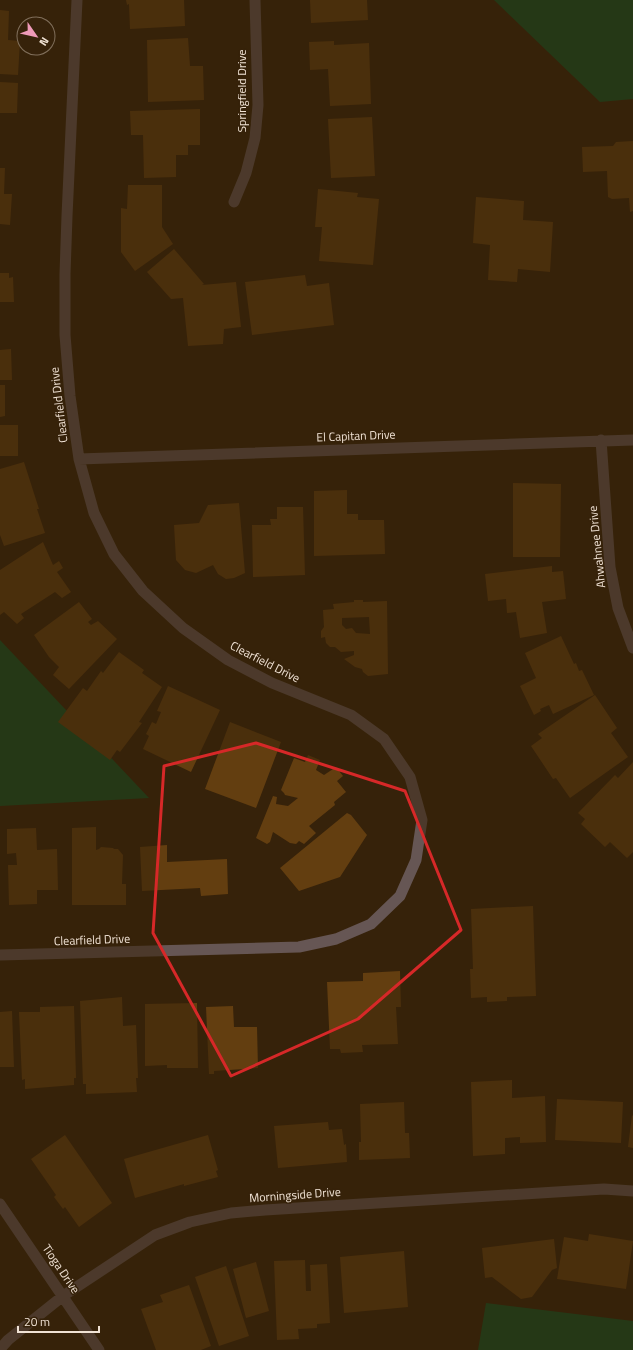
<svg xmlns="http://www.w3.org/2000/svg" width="633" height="1350" viewBox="0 0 633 1350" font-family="'Titillium Web',sans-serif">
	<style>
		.green { fill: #105327 }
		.building { fill: #633e10; fill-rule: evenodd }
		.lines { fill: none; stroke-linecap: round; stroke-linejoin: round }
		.minor { stroke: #665654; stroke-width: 11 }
		.marked { fill: none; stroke: #d62828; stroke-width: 3; stroke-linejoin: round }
		.labels { text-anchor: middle; stroke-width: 3; stroke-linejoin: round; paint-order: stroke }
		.street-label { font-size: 12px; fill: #f0e2d4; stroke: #36220a }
	</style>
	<rect width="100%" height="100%" fill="#36220a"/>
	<!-- green -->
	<path class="green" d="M 494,0 L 633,0 L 633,99 L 600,102 Z
		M 0,640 L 149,798 L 0,806 Z
		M 486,1303 L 633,1321 L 633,1350 L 478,1350 Z"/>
	<!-- building -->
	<path class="building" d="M 126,0 L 184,0 L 185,26 L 130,29 L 129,4 L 127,5 Z
		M 310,0 L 367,0 L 368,20 L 311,23 Z
		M 0,10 L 9,11 L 8,40 L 20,41 L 18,75 L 0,74 Z
		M 188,38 L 190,66 L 203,66 L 204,100 L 148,102 L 147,40 Z
		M 334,41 L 334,45 L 369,43 L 371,104 L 330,106 L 328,69 L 310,70 L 309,42 Z
		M 0,82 L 18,83 L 17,113 L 0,113 Z
		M 200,109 L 200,145 L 188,145 L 188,155 L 176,155 L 176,177 L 144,178 L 143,135 L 131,135 L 130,111 Z
		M 372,117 L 375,176 L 331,178 L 328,119 Z
		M 633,141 L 633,211 L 630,212 L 629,198 L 612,199 L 608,197 L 607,171 L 583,172 L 582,147 L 613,146 L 616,142 Z
		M 0,168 L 5,168 L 4,194 L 12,194 L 10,225 L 0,224 Z
		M 128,185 L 162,185 L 162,227 L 173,244 L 135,271 L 121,252 L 121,208 L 127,209 Z
		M 318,189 L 358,193 L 357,197 L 379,199 L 373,265 L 319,261 L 322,227 L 315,227 Z
		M 476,197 L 524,201 L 523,220 L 553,222 L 550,272 L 518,269 L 517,282 L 488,280 L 490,245 L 473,243 Z
		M 174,249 L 204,284 L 202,285 L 236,282 L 241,327 L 224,329 L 223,344 L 188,346 L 183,298 L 171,299 L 147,272 Z
		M 0,273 L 9,273 L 9,278 L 13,277 L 14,302 L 0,302 Z
		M 305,275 L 307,286 L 329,283 L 334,325 L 252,335 L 245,282 Z
		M 11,349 L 12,380 L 0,380 L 0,350 Z
		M 0,385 L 5,385 L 5,416 L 0,417 Z
		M 0,425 L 18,425 L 18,456 L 0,456 Z
		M 24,462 L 39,509 L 37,509 L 45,533 L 4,546 L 0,535 L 0,469 Z
		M 513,483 L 561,484 L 560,557 L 513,557 Z
		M 347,490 L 347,514 L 358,514 L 358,520 L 384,520 L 385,554 L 314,556 L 314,491 Z
		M 239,503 L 245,573 L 234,578 L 226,579 L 218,574 L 213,565 L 196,573 L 185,570 L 176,560 L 174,525 L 199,523 L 208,505 Z
		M 277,507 L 303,507 L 305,575 L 253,577 L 252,525 L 271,525 L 270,519 L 277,519 Z
		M 43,542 L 53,565 L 59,561 L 63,568 L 57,572 L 71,592 L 62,598 L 55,592 L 21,614 L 24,618 L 17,624 L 4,612 L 0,615 L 0,570 Z
		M 552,566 L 552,572 L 563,571 L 566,599 L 542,602 L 547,633 L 520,638 L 516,612 L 507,613 L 506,599 L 488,601 L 485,574 Z
		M 354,600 L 363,600 L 363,602 L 387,601 L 388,674 L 368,676 L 363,672 L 362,669 L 355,667 L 344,659 L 354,655 L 354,651 L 341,652 L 335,647 L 330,647 L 326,643 L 325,637 L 321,638 L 321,631 L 324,627 L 323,610 L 334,609 L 333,604 L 354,602 ZM 369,617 L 370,634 L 356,633 L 352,628 L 346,629 L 342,625 L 342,618 Z
		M 79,602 L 92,619 L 88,622 L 91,625 L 98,621 L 117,639 L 69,689 L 53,675 L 59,667 L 49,657 L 34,635 Z
		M 561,636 L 574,664 L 576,663 L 579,671 L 582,670 L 594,695 L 553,714 L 549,705 L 540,709 L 541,711 L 534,715 L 520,686 L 536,678 L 525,653 Z
		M 119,652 L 144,670 L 142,673 L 162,687 L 139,722 L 142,723 L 120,752 L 117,750 L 110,760 L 58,722 L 83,688 L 87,691 L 101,671 L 103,673 Z
		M 168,686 L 220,710 L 191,772 L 143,749 L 149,736 L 146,734 L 152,722 L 156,724 L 161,712 L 157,711 Z
		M 595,695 L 617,728 L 611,733 L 628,757 L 570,798 L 556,778 L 553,779 L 531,746 L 542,738 L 538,734 Z
		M 230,722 L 281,742 L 256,808 L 205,789 Z
		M 308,755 L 320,760 L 316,770 L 324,775 L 336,767 L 343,776 L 337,781 L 346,792 L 334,802 L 335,805 L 309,826 L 316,833 L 304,844 L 299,841 L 296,844 L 290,843 L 273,832 L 270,842 L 267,844 L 256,838 L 273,796 L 277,797 L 276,804 L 288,806 L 298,798 L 285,795 L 284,793 L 281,790 L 294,758 L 305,762 Z
		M 633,762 L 633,852 L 627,858 L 610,842 L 605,847 L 581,824 L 585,819 L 578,813 L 615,775 L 618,778 Z
		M 347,813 L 351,815 L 367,835 L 340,877 L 299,891 L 280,868 Z
		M 96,827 L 96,850 L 99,849 L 101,847 L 113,848 L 114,849 L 118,849 L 123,855 L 122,884 L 126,884 L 126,905 L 72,905 L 72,828 Z
		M 36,828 L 37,850 L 57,849 L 58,890 L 37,890 L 37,904 L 9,905 L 8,865 L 17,865 L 16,853 L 7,854 L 7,829 Z
		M 167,845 L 167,862 L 227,859 L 228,894 L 201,896 L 200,888 L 142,891 L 140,847 Z
		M 533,906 L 536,996 L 507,997 L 507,1001 L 487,1002 L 487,997 L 471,998 L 470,969 L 473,969 L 471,909 Z
		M 400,971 L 401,1007 L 396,1007 L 398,1044 L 362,1045 L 363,1052 L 341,1053 L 340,1049 L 330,1049 L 327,982 L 363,981 L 363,973 Z
		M 122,997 L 123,1026 L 136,1025 L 138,1078 L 136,1078 L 137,1092 L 86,1094 L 86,1084 L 83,1084 L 80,1001 Z
		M 197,1003 L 198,1068 L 167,1068 L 167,1065 L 145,1066 L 145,1004 Z
		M 74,1006 L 76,1078 L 74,1078 L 74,1085 L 25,1089 L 25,1079 L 22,1080 L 19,1012 L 40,1012 L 40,1007 Z
		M 233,1006 L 234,1027 L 257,1027 L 258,1068 L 214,1071 L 214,1074 L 209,1074 L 206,1007 Z
		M 12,1011 L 14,1067 L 0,1067 L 0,1012 Z
		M 512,1080 L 512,1098 L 545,1096 L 546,1142 L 520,1143 L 520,1137 L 505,1138 L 505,1154 L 473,1156 L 471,1082 Z
		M 557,1099 L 623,1102 L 621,1143 L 555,1140 Z
		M 404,1102 L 405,1133 L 409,1133 L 410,1158 L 359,1160 L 359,1142 L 361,1142 L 360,1104 Z
		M 632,1115 L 633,1116 L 633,1148 L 628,1147 Z
		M 328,1122 L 329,1130 L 342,1129 L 344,1145 L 346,1144 L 347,1162 L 278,1168 L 274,1126 Z
		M 65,1135 L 112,1203 L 79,1227 L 65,1207 L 63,1209 L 54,1197 L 56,1195 L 31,1159 Z
		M 208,1135 L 218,1170 L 216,1171 L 218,1177 L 184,1186 L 184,1184 L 135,1198 L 124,1159 Z
		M 589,1234 L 633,1241 L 626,1289 L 557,1279 L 564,1237 L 588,1241 Z
		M 554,1239 L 557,1268 L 552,1270 L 532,1297 L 521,1299 L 492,1277 L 485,1278 L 482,1248 Z
		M 404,1251 L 408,1307 L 344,1313 L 340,1257 Z
		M 305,1260 L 306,1291 L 311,1291 L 310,1265 L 327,1264 L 330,1323 L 317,1324 L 317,1328 L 298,1329 L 299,1339 L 277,1340 L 274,1261 Z
		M 256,1262 L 269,1311 L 246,1318 L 233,1269 Z
		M 226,1266 L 249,1336 L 219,1346 L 195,1277 Z
		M 189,1285 L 211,1346 L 201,1350 L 156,1350 L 141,1309 L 163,1302 L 160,1295 Z"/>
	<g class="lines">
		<!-- minor -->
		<path class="minor" d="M 234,202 L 246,173 L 255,138 L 258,105 L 255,0
			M 601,440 L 610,567 L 618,608 L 633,648
			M 79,459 L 633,440
			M 0,955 L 299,947 L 336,939 L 371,924 L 400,896 L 416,860 L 422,820 L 410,777 L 384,739 L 351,715 L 272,683 L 228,660 L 183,628 L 143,591 L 114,554 L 94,513 L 79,459 L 70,396 L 65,335 L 65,274 L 67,216 L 77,0
			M 0,1204 L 99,1350
			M 0,1349 L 8,1340 L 63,1296 L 155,1235 L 190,1222 L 231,1213 L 265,1210 L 604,1189 L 633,1191"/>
	</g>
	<!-- marked area -->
	<path d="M0 0H633V1350H0ZM 256,743 L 405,791 L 461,930 L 358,1019 L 231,1076 L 153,933 L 164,766 Z" fill="#36220a" fill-opacity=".55" fill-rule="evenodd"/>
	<path class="marked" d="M 256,743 L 405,791 L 461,930 L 358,1019 L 231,1076 L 153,933 L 164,766 Z"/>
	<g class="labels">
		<!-- street labels -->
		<g class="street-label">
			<text transform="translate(242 91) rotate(-90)" y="4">Springfield Drive</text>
			<text transform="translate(59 405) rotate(-97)" y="4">Clearfield Drive</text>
			<text transform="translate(356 436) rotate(-2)" y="4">El Capitan Drive</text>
			<text transform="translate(597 547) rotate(-96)" y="4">Ahwahnee Drive</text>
			<text transform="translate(265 662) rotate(27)" y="4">Clearfield Drive</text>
			<text transform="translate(92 940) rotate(-2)" y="4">Clearfield Drive</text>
			<text transform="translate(295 1195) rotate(-4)" y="4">Morningside Drive</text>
			<text transform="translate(61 1269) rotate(56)" y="4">Tioga Drive</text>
		</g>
	</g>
	<!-- north arrow -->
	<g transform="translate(36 36) rotate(124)"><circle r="19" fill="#36220a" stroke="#806f5b"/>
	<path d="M0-3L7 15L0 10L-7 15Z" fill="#ef9ab8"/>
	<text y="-6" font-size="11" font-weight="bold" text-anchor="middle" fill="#f0e2d4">N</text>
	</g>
	<!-- scale -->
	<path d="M18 1326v6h81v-6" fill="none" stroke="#f0e2d4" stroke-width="2"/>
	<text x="24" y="1326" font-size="12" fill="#f0e2d4" stroke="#36220a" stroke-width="3" paint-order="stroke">20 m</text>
</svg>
